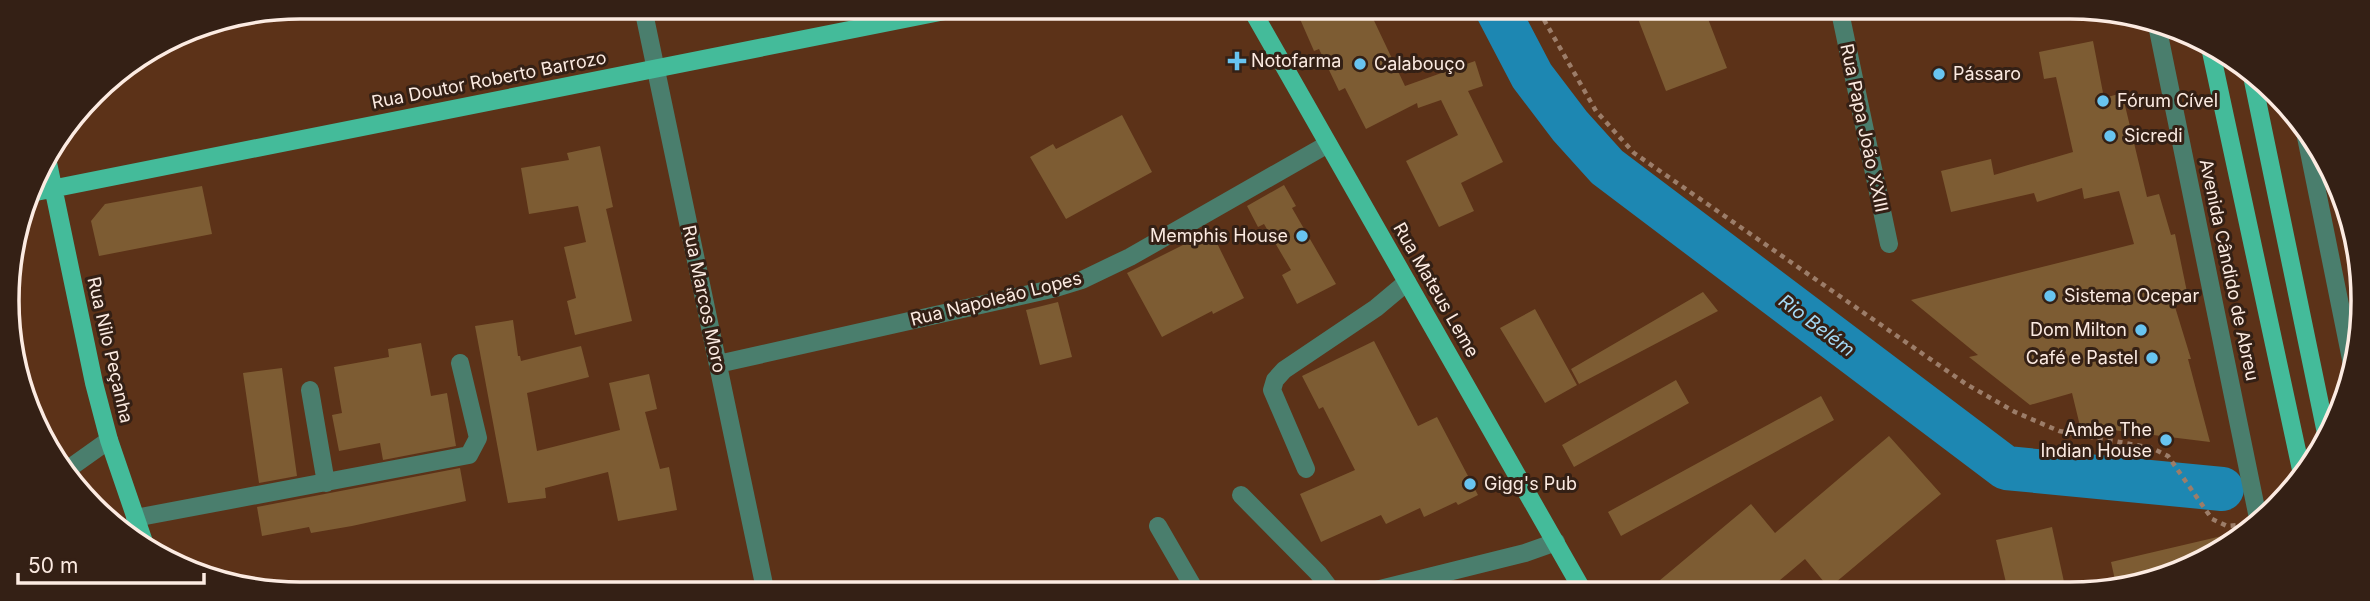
<svg xmlns="http://www.w3.org/2000/svg" width="2370" height="601" viewBox="0 0 2370 601" font-family="Inter,sans-serif">
	<style>
		.lines { fill: none; stroke-linecap: round; stroke-linejoin: round }
		.river { stroke: #1d87b2; stroke-width: 44 }
		.building { fill: #7d5c33 }
		.path { stroke: #9c7d69; stroke-width: 4.5; stroke-dasharray: 5 5; stroke-linecap: butt }
		.minor { stroke: #4a7e6d; stroke-width: 18 }
		.major { stroke: #44bb9a; stroke-width: 18 }
		.poi-dot { fill: #68c4f0; stroke: #342015; stroke-width: 2.5 }
		.labels { text-anchor: middle; stroke-width: 6; stroke-linejoin: round; paint-order: stroke }
		.poi-label { font-size: 18px; fill: #fcebe2; stroke: #342015; text-anchor: start }
		.street-label { font-size: 18px; fill: #fcebe2; stroke: #342015 }
		.water-label { font-size: 19px; font-style: italic; fill: #a3d8f4; stroke: #342015 }
		.rim { fill: none; stroke: #fcebe2; stroke-width: 3.5 }
	</style>
	<rect width="100%" height="100%" fill="#5c3218"/>
	<g class="lines">
		<!-- river -->
		<path class="river" d="M 1498,11 L 1532,76 L 1570,126 L 1607,167 L 2006,468 L 2222,489"/>
	</g>
	<!-- building -->
	<path class="building" d="M 1321,10 L 1369,10 L 1405,86 L 1475,61 L 1483,86 L 1468,91 L 1503,162 L 1461,183 L 1474,211 L 1439,227 L 1406,161 L 1458,135 L 1441,100 L 1418,108 L 1417,103 L 1366,129 L 1345,88 L 1339,91 L 1319,49 L 1314,51 L 1300,19 Z
		M 1635,11 L 1705,11 L 1727,68 L 1666,91 Z
		M 2093,41 L 2104,98 L 2122,93 L 2147,197 L 2159,194 L 2171,235 L 2175,234 L 2187,292 L 2172,297 L 2191,359 L 2188,359 L 2210,442 L 2080,426 L 2072,393 L 2030,405 L 1969,357 L 1978,355 L 1911,300 L 2134,244 L 2119,191 L 2084,199 L 2082,188 L 2037,202 L 2034,193 L 1951,212 L 1941,171 L 1991,159 L 1994,175 L 2073,152 L 2056,77 L 2044,79 L 2039,52 Z
		M 1122,115 L 1152,172 L 1066,219 L 1030,157 L 1053,144 L 1056,149 Z
		M 600,146 L 613,207 L 606,209 L 632,321 L 575,335 L 567,301 L 576,298 L 564,247 L 586,242 L 578,206 L 529,214 L 521,168 L 569,160 L 567,153 Z
		M 1284,185 L 1296,206 L 1292,208 L 1336,284 L 1297,304 L 1282,275 L 1291,270 L 1264,224 L 1258,227 L 1247,206 Z
		M 202,186 L 212,234 L 99,256 L 91,221 L 105,204 Z
		M 1211,231 L 1244,298 L 1213,314 L 1212,311 L 1162,337 L 1127,273 Z
		M 1703,292 L 1718,311 L 1579,384 L 1571,369 Z
		M 1058,302 L 1072,357 L 1040,365 L 1026,310 Z
		M 1535,309 L 1577,385 L 1545,403 L 1500,328 Z
		M 513,320 L 518,356 L 520,356 L 521,361 L 581,346 L 589,377 L 527,393 L 537,451 L 620,430 L 609,383 L 649,374 L 657,409 L 645,412 L 660,469 L 669,467 L 677,510 L 618,521 L 608,472 L 545,488 L 546,498 L 508,503 L 475,326 Z
		M 1374,341 L 1418,426 L 1437,417 L 1478,495 L 1458,505 L 1456,502 L 1424,517 L 1420,508 L 1386,524 L 1381,515 L 1321,542 L 1300,494 L 1355,470 L 1323,407 L 1319,409 L 1302,376 Z
		M 421,343 L 431,396 L 447,393 L 456,446 L 383,460 L 380,443 L 339,451 L 332,415 L 342,413 L 334,367 L 389,357 L 388,349 Z
		M 282,368 L 297,476 L 259,483 L 243,373 Z
		M 1676,380 L 1689,403 L 1574,467 L 1562,445 Z
		M 1821,396 L 1834,420 L 1621,536 L 1608,512 Z
		M 1889,436 L 1941,494 L 1829,588 L 1805,559 L 1767,591 L 1647,591 L 1751,504 L 1775,533 Z
		M 460,468 L 466,501 L 352,526 L 311,533 L 309,527 L 262,536 L 257,507 Z
		M 2052,527 L 2066,591 L 2008,591 L 1996,540 Z
		M 2239,532 L 2240,535 L 2182,571 L 2117,589 L 2111,562 Z"/>
	<g class="lines">
		<!-- path -->
		<path class="path" d="M 1539,11 L 1596,111 L 1634,153 L 1966,384 L 2015,412 L 2059,431 L 2152,448 L 2168,456 L 2212,519 L 2227,526 L 2239,525"/>
		<!-- minor -->
		<path class="minor" d="M 643,8 L 765,589
			M 1840,12 L 1889,244
			M 2157,25 L 2259,523
			M 2304,127 L 2353,369
			M 718,364 L 1056,288 L 1082,280 L 1130,257 L 1328,144
			M 310,390 L 326,483
			M 1306,469 L 1272,390 L 1275,380 L 1284,370 L 1376,308 L 1407,282
			M 64,472 L 109,440
			M 1241,495 L 1318,573 L 1331,590
			M 135,518 L 469,455 L 478,438 L 460,363
			M 1158,526 L 1195,590
			M 1376,590 L 1525,553 L 1556,542"/>
		<!-- major -->
		<path class="major" d="M 1252,10 L 1583,591
			M 2210,47 L 2302,474
			M 2252,76 L 2327,438
			M 47,158 L 94,383 L 109,440 L 146,548
			M 31,193 L 955,9"/>
	</g>
	<!-- markers -->
	<g class="poi-dot">
		<path d="M1233.5 50.5h7v7h7v7h-7v7h-7v-7h-7v-7h7z"/>
		<circle cx="1360" cy="64" r="7"/>
		<circle cx="1939" cy="74" r="7"/>
		<circle cx="2103" cy="101" r="7"/>
		<circle cx="2110" cy="136" r="7"/>
		<circle cx="1302" cy="236" r="7"/>
		<circle cx="2050" cy="296" r="7"/>
		<circle cx="2141" cy="330" r="7"/>
		<circle cx="2152" cy="358" r="7"/>
		<circle cx="2166" cy="440" r="7"/>
		<circle cx="1470" cy="484" r="7"/>
	</g>
	<g class="labels">
		<!-- poi labels -->
		<g class="poi-label">
			<text x="1251" y="67">Notofarma</text>
			<text x="1374" y="70">Calabouço</text>
			<text x="1953" y="80">Pássaro</text>
			<text x="2117" y="107">Fórum Cível</text>
			<text x="2124" y="142">Sicredi</text>
			<text x="1288" y="242" text-anchor="end">Memphis House</text>
			<text x="2064" y="302">Sistema Ocepar</text>
			<text x="2127" y="336" text-anchor="end">Dom Milton</text>
			<text x="2138" y="364" text-anchor="end">Café e Pastel</text>
			<text x="2152" y="436" text-anchor="end">Ambe The<tspan x="2152" dy="21">Indian House</tspan></text>
			<text x="1484" y="490">Gigg's Pub</text>
		</g>
		<!-- street labels -->
		<g class="street-label">
			<text transform="translate(489 80) rotate(-11)" y="6">Rua Doutor Roberto Barrozo</text>
			<text transform="translate(1864 128) rotate(78)" y="6">Rua Papa João XXIII</text>
			<text transform="translate(2229 270) rotate(78)" y="6">Avenida Cândido de Abreu</text>
			<text transform="translate(1436 290) rotate(60)" y="6">Rua Mateus Leme</text>
			<text transform="translate(704 299) rotate(78)" y="6">Rua Marcos Moro</text>
			<text transform="translate(996 299) rotate(-14)" y="6">Rua Napoleão Lopes</text>
			<text transform="translate(110 350) rotate(77)" y="6">Rua Nilo Peçanha</text>
		</g>
		<!-- water labels -->
		<g class="water-label">
			<text transform="translate(1817 325) rotate(37)" y="7">Rio Belém</text>
		</g>
	</g>
	<!-- crop -->
	<path d="M0 0H2370V601H0ZM300 19H2070A281 281 0 0 1 2351 300V301A281 281 0 0 1 2070 582H300A281 281 0 0 1 19 301V300A281 281 0 0 1 300 19Z" fill="#342015" fill-rule="evenodd"/>
	<path class="rim" d="M300 19H2070A281 281 0 0 1 2351 300V301A281 281 0 0 1 2070 582H300A281 281 0 0 1 19 301V300A281 281 0 0 1 300 19Z"/>
	<!-- scale -->
	<path d="M18 573v10h186v-10" fill="none" stroke="#fcebe2" stroke-width="3.5"/>
	<text x="28" y="573" font-size="21" fill="#fcebe2" stroke="#342015" stroke-width="5" paint-order="stroke">50 m</text>
</svg>
